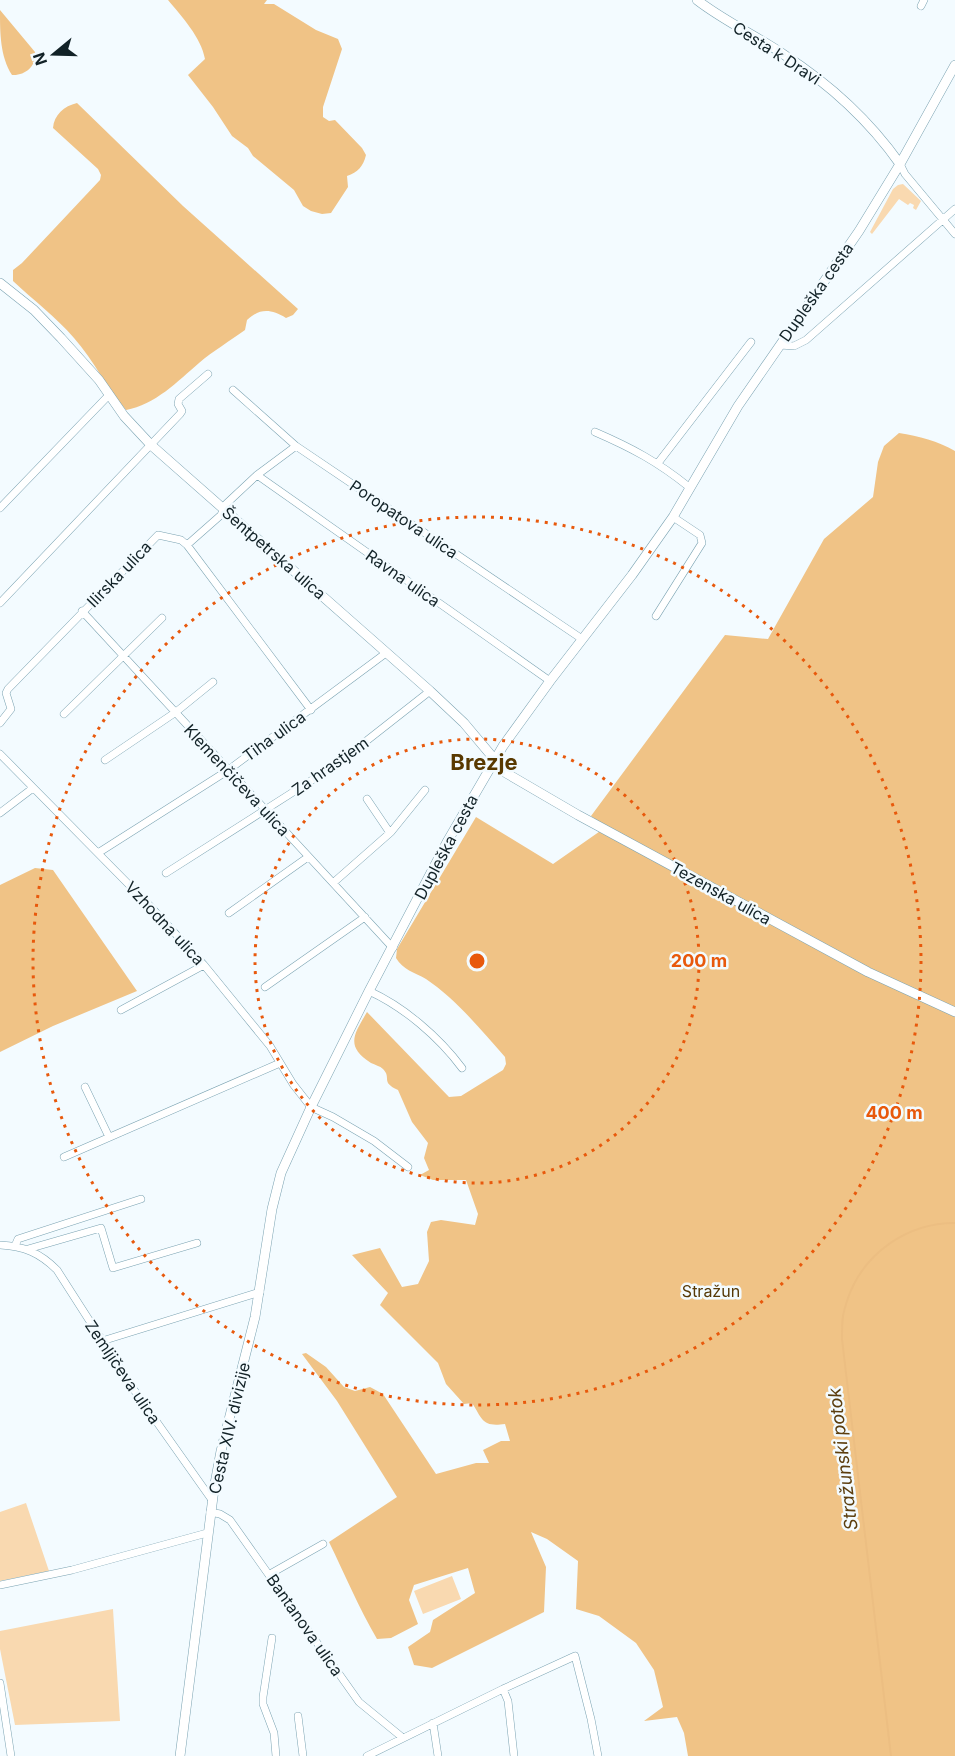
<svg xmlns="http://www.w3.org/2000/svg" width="955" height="1756" viewBox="0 0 955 1756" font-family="Inter,sans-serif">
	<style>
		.green { fill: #f9d9b0 }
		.forest { fill: #f0c386 }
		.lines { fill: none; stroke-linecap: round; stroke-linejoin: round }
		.stream { stroke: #ecbe82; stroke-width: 2 }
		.street-casing { stroke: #7ba3b2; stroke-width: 8 }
		.secondary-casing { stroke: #7ba3b2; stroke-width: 10 }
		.street { stroke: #fff; stroke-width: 7 }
		.secondary { stroke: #fff; stroke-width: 9 }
		.ring { fill: none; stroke: #e8590c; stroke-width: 3; stroke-dasharray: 3 6 }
		.labels { text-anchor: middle; stroke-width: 5; stroke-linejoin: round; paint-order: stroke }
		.street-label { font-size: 16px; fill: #122227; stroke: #f3fbff }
		.park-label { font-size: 16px; fill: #563805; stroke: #f3fbff }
		.water-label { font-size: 18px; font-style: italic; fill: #5c3e0e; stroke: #f3fbff }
		.district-label { font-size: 22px; font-weight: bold; fill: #593900; stroke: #f3fbff }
		.centre { fill: #e8590c; stroke: #f3fbff; stroke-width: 3 }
		.ring-label { font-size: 18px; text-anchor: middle; font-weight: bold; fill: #e8590c; stroke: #f3fbff; stroke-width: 5; stroke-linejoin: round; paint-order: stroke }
	</style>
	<rect width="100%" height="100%" fill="#f3fbff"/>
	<!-- green -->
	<path class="green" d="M 903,184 L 921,201 L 916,210 L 913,208 L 914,205 L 910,203 L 908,205 L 899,199 L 872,234 L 870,232 L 893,189 L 898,185 Z
		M 26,1503 L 49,1571 L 0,1581 L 0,1512 Z
		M 452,1576 L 461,1599 L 423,1614 L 414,1591 Z
		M 113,1609 L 120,1721 L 15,1725 L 0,1649 L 0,1631 Z"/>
	<!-- forest -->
	<path class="forest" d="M 168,0 L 267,0 L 264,4 L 274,4 L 316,30 L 338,39 L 342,49 L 323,107 L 323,117 L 329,121 L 335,120 L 362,148 L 366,155 C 363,167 358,172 347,176 L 348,187 L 331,213 L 322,214 L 311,211 L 303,206 L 294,190 L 253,156 L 248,148 L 232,136 L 213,107 L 188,75 L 205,59 C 201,37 182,17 168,0 Z
		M 0,10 L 35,52 C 37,65 26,76 12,75 C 0,56 0,33 0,10 Z
		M 77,103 L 183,206 L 298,309 L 293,315 L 286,318 C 271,309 260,308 247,320 L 245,330 C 230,341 213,351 199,363 C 178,381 155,405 126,410 C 107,388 94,361 74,338 C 56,317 33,300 13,281 L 13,270 L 22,263 L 100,180 L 101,175 L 98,169 L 53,128 C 54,115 64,106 77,103 Z
		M 899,433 C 919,436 938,441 955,451 L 955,1756 L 688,1756 L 684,1733 L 677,1717 L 644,1721 L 663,1707 L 654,1670 L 636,1643 L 599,1616 L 576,1609 L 578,1561 L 547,1539 L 531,1532 L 546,1567 L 544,1612 L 432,1668 L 414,1665 L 408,1647 L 430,1632 L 433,1620 L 475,1593 L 468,1568 L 414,1585 L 409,1600 L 418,1624 L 391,1638 L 377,1639 C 359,1608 345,1575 329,1542 L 397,1497 L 337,1401 L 302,1354 L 306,1353 L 326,1367 L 344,1387 L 355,1391 L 370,1387 L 383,1394 L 436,1474 L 476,1463 L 489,1463 L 483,1450 L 501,1441 L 510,1441 L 505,1424 C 482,1427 483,1420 472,1403 L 464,1404 L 446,1384 L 438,1363 L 380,1305 L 388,1293 L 352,1255 L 380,1248 L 402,1287 L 418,1284 L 429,1261 L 427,1232 L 431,1222 L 441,1220 L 475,1225 L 478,1214 L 466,1180 L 433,1180 L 420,1175 L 429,1170 L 424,1158 L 428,1143 L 412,1122 L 398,1090 C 380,1082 392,1078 383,1069 C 380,1066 375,1065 371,1063 C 344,1046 355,1033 367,1012 L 449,1097 L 461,1096 L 503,1070 L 506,1064 L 505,1057 C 481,1030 456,999 426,979 C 414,972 403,970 396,958 L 397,949 L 476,817 L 553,864 L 606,827 L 591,816 L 725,635 L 768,639 L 824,539 L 873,497 L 878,462 L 884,446 Z
		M 35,868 L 53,870 L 137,991 L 53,1026 L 0,1052 L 0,885 Z"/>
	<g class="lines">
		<!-- stream -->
		<path class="stream" d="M 891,1756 L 842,1339 C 842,1331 842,1323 843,1316 C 844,1310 846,1304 848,1298 C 864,1253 907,1223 955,1223"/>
		<!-- street casing -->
		<g class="street-casing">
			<path id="street" d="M 921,6 L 924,0
				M 900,164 L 905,174 L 955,234
				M 780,345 L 794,346 L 806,340 L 955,209
				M 233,390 L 296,446 L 582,639
				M 595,432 C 632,448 658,462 689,487
				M 658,463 L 751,342
				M 257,475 L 550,681
				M 0,508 L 109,395
				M 187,545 L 221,515 L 226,504 L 257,475 L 296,446
				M 0,603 L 180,414 L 182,411 L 178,404 L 179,399 L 208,374
				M 82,611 L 393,948
				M 656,616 L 702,543 L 700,535 L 673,517
				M 64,714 L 162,618
				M 0,723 L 11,709 L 6,693 L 8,689 L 158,535 L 181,540 L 187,545 L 311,710
				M 0,754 L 151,907 L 204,965 L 270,1046 L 293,1084 L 311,1107 L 333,1117 L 374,1141 L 408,1167
				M 105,760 L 176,712 L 213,682
				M 367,799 L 390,833
				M 0,813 L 33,788
				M 98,853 L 227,771 L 386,653
				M 166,873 L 312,780 L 351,753 L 430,691
				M 333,883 L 391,832 L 425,790
				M 229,913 L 308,857
				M 265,987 L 365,917
				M 369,991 C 404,1007 439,1037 462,1068
				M 121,1010 L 204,965
				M 85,1087 L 109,1137
				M 64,1157 L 280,1063
				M 0,1245 C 24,1246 40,1253 57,1270 L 132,1387 L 212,1500
				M 15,1246 L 18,1239 L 141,1199
				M 28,1249 L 101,1228 L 113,1268 L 197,1243
				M 102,1341 L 260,1292
				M 210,1512 L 220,1514 L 230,1520 L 359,1702 L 403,1738
				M 270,1574 L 323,1544
				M 0,1585 L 72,1570 L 207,1533
				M 272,1638 L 263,1697 L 263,1704 L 274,1733 L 276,1756
				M 0,1683 L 11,1756
				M 503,1689 L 508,1701 L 514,1756
				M 298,1716 L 303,1756
				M 433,1723 L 438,1756
				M 367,1756 L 503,1689 L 575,1656 L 591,1719 L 598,1756"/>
		</g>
		<!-- secondary casing -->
		<g class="secondary-casing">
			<path id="secondary" d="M 697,0 C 724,21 755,35 783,54 C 828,83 869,120 900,164
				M 0,283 L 34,310 L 61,338 L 99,380 L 124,416 L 151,445 L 430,691 L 464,723 L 506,773 L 578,815 L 868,972 L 955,1012
				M 180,1756 L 214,1489 L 221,1451 L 255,1317 L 272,1209 L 281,1173 L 311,1107 L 369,991 L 447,842 L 503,746 L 550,681 L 632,575 L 673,517 L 738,406 L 859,231 L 900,164 L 955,65"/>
		</g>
		<!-- street -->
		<use href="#street" class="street"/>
		<!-- secondary -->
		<use href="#secondary" class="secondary"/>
	</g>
	<!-- distance rings -->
	<g class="ring">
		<circle cx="477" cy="961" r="222"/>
		<circle cx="477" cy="961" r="444"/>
	</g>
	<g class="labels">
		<!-- street labels -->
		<g class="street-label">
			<text transform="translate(777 53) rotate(33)" y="6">Cesta k Dravi</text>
			<text transform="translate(816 292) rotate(-55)" y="6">Dupleška cesta</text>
			<text transform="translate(404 519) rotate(34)" y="6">Poropatova ulica</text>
			<text transform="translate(274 553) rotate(41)" y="6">Šentpetrska ulica</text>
			<text transform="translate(119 574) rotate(-46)" y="6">Ilirska ulica</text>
			<text transform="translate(403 578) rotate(35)" y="6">Ravna ulica</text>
			<text transform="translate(274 736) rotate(-36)" y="6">Tiha ulica</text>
			<text transform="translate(330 766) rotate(-35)" y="6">Za hrastjem</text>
			<text transform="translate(237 780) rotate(47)" y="6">Klemenčičeva ulica</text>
			<text transform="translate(446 847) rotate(-62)" y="6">Dupleška cesta</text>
			<text transform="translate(721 893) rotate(29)" y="6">Tezenska ulica</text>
			<text transform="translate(165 923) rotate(47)" y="6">Vzhodna ulica</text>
			<text transform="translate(123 1372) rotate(56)" y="6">Zemljičeva ulica</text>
			<text transform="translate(229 1428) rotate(-77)" y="6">Cesta XIV. divizije</text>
			<text transform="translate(305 1625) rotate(55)" y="6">Bantanova ulica</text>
		</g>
		<!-- park labels -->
		<g class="park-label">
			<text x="711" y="1297">Stražun</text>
		</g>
		<!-- water labels -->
		<g class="water-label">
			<text transform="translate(843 1459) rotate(-97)" y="6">Stražunski potok</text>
		</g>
		<!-- district labels -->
		<g class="district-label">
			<text x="484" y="770">Brezje</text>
		</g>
	</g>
	<circle cx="477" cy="961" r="9" class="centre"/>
	<g class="ring-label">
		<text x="699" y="967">200 m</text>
		<text x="894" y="1119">400 m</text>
	</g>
	<!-- north arrow -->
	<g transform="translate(54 54) rotate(251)" stroke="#f3fbff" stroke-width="4.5" paint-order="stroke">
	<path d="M0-4.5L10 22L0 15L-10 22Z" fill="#122227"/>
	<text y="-9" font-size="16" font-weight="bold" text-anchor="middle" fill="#122227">N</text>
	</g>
</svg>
